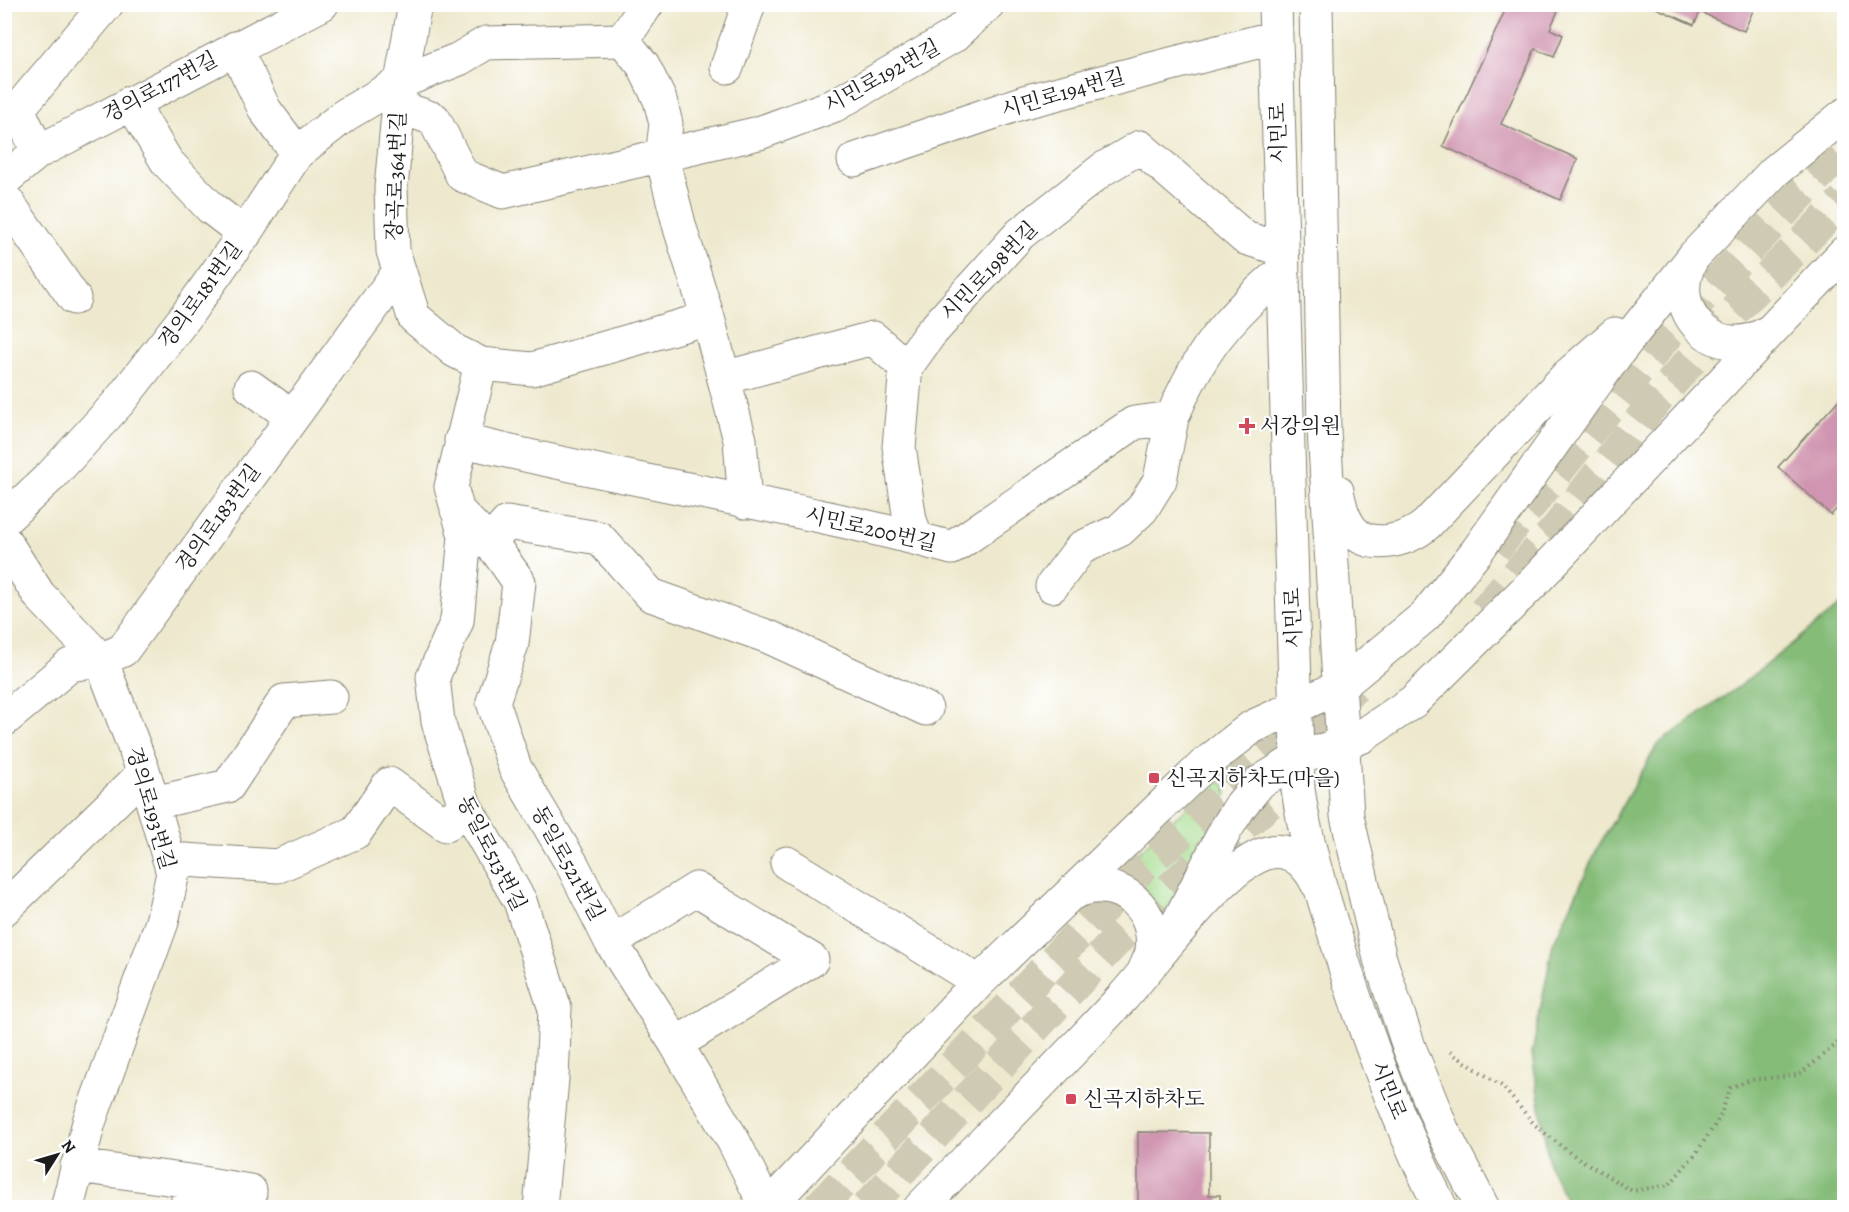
<svg xmlns="http://www.w3.org/2000/svg" width="1849" height="1212" viewBox="0 0 1849 1212" font-family="Alegreya,'Noto Serif KR',serif">
	<style>
		.green { fill: #a5dc8d; stroke: #607c54; stroke-width: 1.5 }
		.forest { fill: #84bc78; stroke: #506c4a; stroke-width: 1.5 }
		.building { fill: #d095b0 }
		.lines { fill: none; stroke-linecap: round; stroke-linejoin: round }
		.minor-tunnel { stroke: #cecab3; stroke-width: 33; stroke-dasharray: 33 16; stroke-linecap: butt }
		.minor-casing { stroke: #858275; stroke-width: 35 }
		.path { stroke: #858275; stroke-width: 4; stroke-dasharray: 1.5 4.5; stroke-linecap: butt }
		.minor { stroke: #fff; stroke-width: 33 }
		.poi-dot { fill: #d1495b; stroke: #fff; stroke-width: 2 }
		.labels { text-anchor: middle; stroke-width: 4.5; stroke-linejoin: round; paint-order: stroke }
		.street-label { font-size: 21px; fill: #1c1c1c; stroke: #fff }
		.poi-label { font-size: 21px; fill: #1c1c1c; stroke: #fff; text-anchor: start }
	</style>
	<rect width="100%" height="100%" fill="#fff"/>
	<filter id="ink" filterUnits="userSpaceOnUse"><feTurbulence type="fractalNoise" baseFrequency=".0167" numOctaves="2"/><feDisplacementMap in="SourceGraphic" scale="12" xChannelSelector="R" yChannelSelector="G"/><feConvolveMatrix kernelMatrix="1 2 1 2 8 2 1 2 1" color-interpolation-filters="sRGB"/></filter>
	<filter id="wash" filterUnits="userSpaceOnUse"><feTurbulence type="fractalNoise" baseFrequency=".008" numOctaves="4" result="noise"/><feDisplacementMap in="SourceGraphic" scale="24" xChannelSelector="R" yChannelSelector="G"/><feGaussianBlur stdDeviation="1.35" result="paint"/><feColorMatrix in="noise" values="0 0 0 0 0 0 0 0 0 0 0 0 0 0 0 0 0 1.4 0 .05"/><feComposite in="paint" operator="in"/></filter>
	<g filter="url(#wash)">
		<rect width="100%" height="100%" fill="#eee9ce"/>
		<!-- green -->
		<path class="green" d="M 1220,782 L 1225,785 L 1227,794 L 1165,915 L 1161,917 L 1118,870 L 1214,783 Z"/>
		<!-- forest -->
		<path class="forest" d="M 1844,602 L 1844,1207 L 1569,1207 L 1549,1165 L 1532,1054 L 1553,944 L 1598,847 L 1658,744 L 1742,684 Z"/>
		<g id="blocks">
			<!-- building -->
			<path class="building" d="M 1508,4 L 1561,4 L 1550,29 L 1563,35 L 1554,57 L 1535,49 L 1501,124 L 1578,159 L 1560,200 L 1443,146 Z
				M 1647,4 L 1756,4 L 1744,31 L 1700,12 L 1694,25 Z
				M 1844,394 L 1844,501 L 1831,515 L 1778,467 Z
				M 1138,1132 L 1209,1133 L 1209,1195 L 1220,1195 L 1220,1208 L 1138,1208 Z"/>
		</g>
	</g>
	<g filter="url(#ink)">
		<use href="#blocks" fill-opacity="0" stroke="#858275" stroke-width="1.5"/>
		<g class="lines">
			<!-- minor-tunnel -->
			<path class="minor-tunnel" d="M 1495,549 L 1665,337 L 1844,148
				M 1484,612 L 1558,527 L 1648,410 L 1730,315 L 1844,200
				M 818,1208 L 1144,865 L 1272,752 L 1356,686
				M 866,1208 L 1126,930 L 1191,869 L 1317,763"/>
			<!-- minor casing -->
			<g class="minor-casing">
				<path id="minor" d="M 415,4 L 401,82 L 391,188 L 393,251 L 414,317 L 455,351 L 481,364 L 532,369 L 708,318
					M 1275,4 L 1298,789 C 1305,839 1320,887 1335,935 C 1363,1029 1397,1120 1441,1208
					M 1316,4 L 1324,430 L 1347,816 L 1380,959 L 1409,1047 L 1442,1129 L 1483,1208
					M 623,40 L 643,65 L 660,100 L 666,124 L 662,157 L 680,228 L 708,318 L 740,440 L 745,502
					M 235,48 L 265,110 L 297,153
					M 727,67 L 749,4
					M 131,102 L 167,162 L 211,208 L 245,234
					M 399,107 L 434,119 L 462,175 L 503,192 L 759,133 L 835,105 L 955,35 L 988,4
					M 38,152 L 18,109 L 107,4
					M 854,160 L 1024,102 L 1276,37
					M 4,180 L 38,152 L 322,4
					M 4,197 L 74,298
					M 1692,259 C 1663,309 1715,367 1770,331
					M 481,364 L 451,487 L 465,536 L 457,621 L 433,677 L 438,722 L 465,806 L 520,901 L 555,1009 L 552,1079 L 540,1208
					M 724,378 L 873,338 L 906,367
					M 251,387 L 291,416
					M 461,440 C 624,481 790,504 952,548 L 1134,423 L 1172,418 C 1199,352 1227,318 1281,272
					M 1337,491 C 1340,505 1343,520 1353,531 C 1371,551 1409,540 1427,524 L 1567,376 L 1615,334
					M 457,510 L 497,551 L 519,582 L 512,644 L 493,702 L 515,768 L 573,866 L 611,942 L 676,1044 L 734,1142 L 767,1208
					M 4,520 L 52,475 L 119,402 L 186,316 L 249,227 L 297,153 L 345,115 L 401,82 L 459,59 L 486,43 L 623,40 L 647,4
					M 916,538 L 910,520 L 899,447 L 906,367 L 929,335 L 1020,234 L 1103,169 L 1140,147 L 1245,238 L 1281,249
					M 4,540 L 39,595 L 101,660 L 144,773 L 173,873 L 162,922 L 89,1122 L 67,1208
					M 489,543 L 507,523 L 599,538 L 651,595 L 769,637 L 926,709
					M 1052,586 L 1081,548 L 1120,530 L 1142,509 L 1160,480 L 1172,418
					M 4,720 L 70,665 L 101,660 L 123,650 L 398,273
					M 153,803 L 228,786 L 284,701 L 331,697
					M 169,859 L 278,866 L 356,832 L 389,784 L 446,825 L 465,806
					M 787,863 L 979,982
					M 1068,896 C 1108,870 1158,902 1152,950 C 1151,957 1147,964 1144,971
					M 4,909 L 144,773
					M 611,942 L 696,889 L 812,960 L 676,1044
					M 1168,942 L 1226,829 L 1241,805 L 1260,782 L 1297,759 L 1361,737 L 1414,701 L 1533,583 L 1844,253
					M 77,1166 L 190,1181 L 187,1208
					M 190,1181 L 250,1191 L 249,1208
					M 767,1208 L 979,982 L 1203,766 L 1252,727 L 1339,687 L 1425,616 L 1477,551 L 1618,352 L 1695,255 L 1775,171 L 1844,115
					M 920,1208 C 988,1137 1057,1068 1123,997 C 1157,960 1222,866 1267,853 C 1291,846 1307,864 1317,883"/>
			</g>
			<!-- path -->
			<path class="path" d="M 1450,1052 L 1502,1086 L 1535,1125 L 1570,1153 L 1632,1191 L 1669,1185 L 1697,1152 L 1720,1117 L 1730,1088 L 1750,1080 L 1799,1075 L 1844,1038"/>
			<!-- minor -->
			<use href="#minor" class="minor"/>
		</g>
	</g>
	<!-- markers -->
	<g class="poi-dot">
		<path d="M1244 417h6v6h6v6h-6v6h-6v-6h-6v-6h6z"/>
		<rect x="1148" y="772" width="12" height="12" rx="3"/>
		<rect x="1065" y="1093" width="12" height="12" rx="3"/>
	</g>
	<g class="labels">
		<!-- street labels -->
		<g class="street-label">
			<text transform="translate(882 76) rotate(-29)" y="7">시민로192번길</text>
			<text transform="translate(160 87) rotate(-28)" y="7">경의로177번길</text>
			<text transform="translate(1063 93) rotate(-16)" y="7">시민로194번길</text>
			<text transform="translate(1278 133) rotate(-91)" y="7">시민로</text>
			<text transform="translate(396 176) rotate(-88)" y="7">장곡로364번길</text>
			<text transform="translate(989 271) rotate(-46)" y="7">시민로198번길</text>
			<text transform="translate(200 295) rotate(-54)" y="7">경의로181번길</text>
			<text transform="translate(218 518) rotate(-54)" y="7">경의로183번길</text>
			<text transform="translate(871 529) rotate(13)" y="7">시민로200번길</text>
			<text transform="translate(1293 618) rotate(-92)" y="7">시민로</text>
			<text transform="translate(151 808) rotate(74)" y="7">경의로193번길</text>
			<text transform="translate(492 853) rotate(63)" y="7">동일로513번길</text>
			<text transform="translate(568 863) rotate(61)" y="7">동일로521번길</text>
			<text transform="translate(1389 1090) rotate(68)" y="7">시민로</text>
		</g>
		<!-- poi labels -->
		<g class="poi-label">
			<text x="1260" y="433">서강의원</text>
			<text x="1166" y="785">신곡지하차도(마을)</text>
			<text x="1083" y="1106">신곡지하차도</text>
		</g>
	</g>
	<!-- margin -->
	<rect width="1849" height="1212" fill="none" stroke="#fff" stroke-width="24"/>
	<!-- north arrow -->
	<g transform="translate(57 1155) rotate(53)" stroke="#ffffff" stroke-width="4.5" paint-order="stroke">
	<path d="M0-4.5L10 22L0 15L-10 22Z" fill="#1c1c1c"/>
	<text y="-9" font-size="16" font-weight="bold" text-anchor="middle" fill="#1c1c1c">N</text>
	</g>
</svg>
